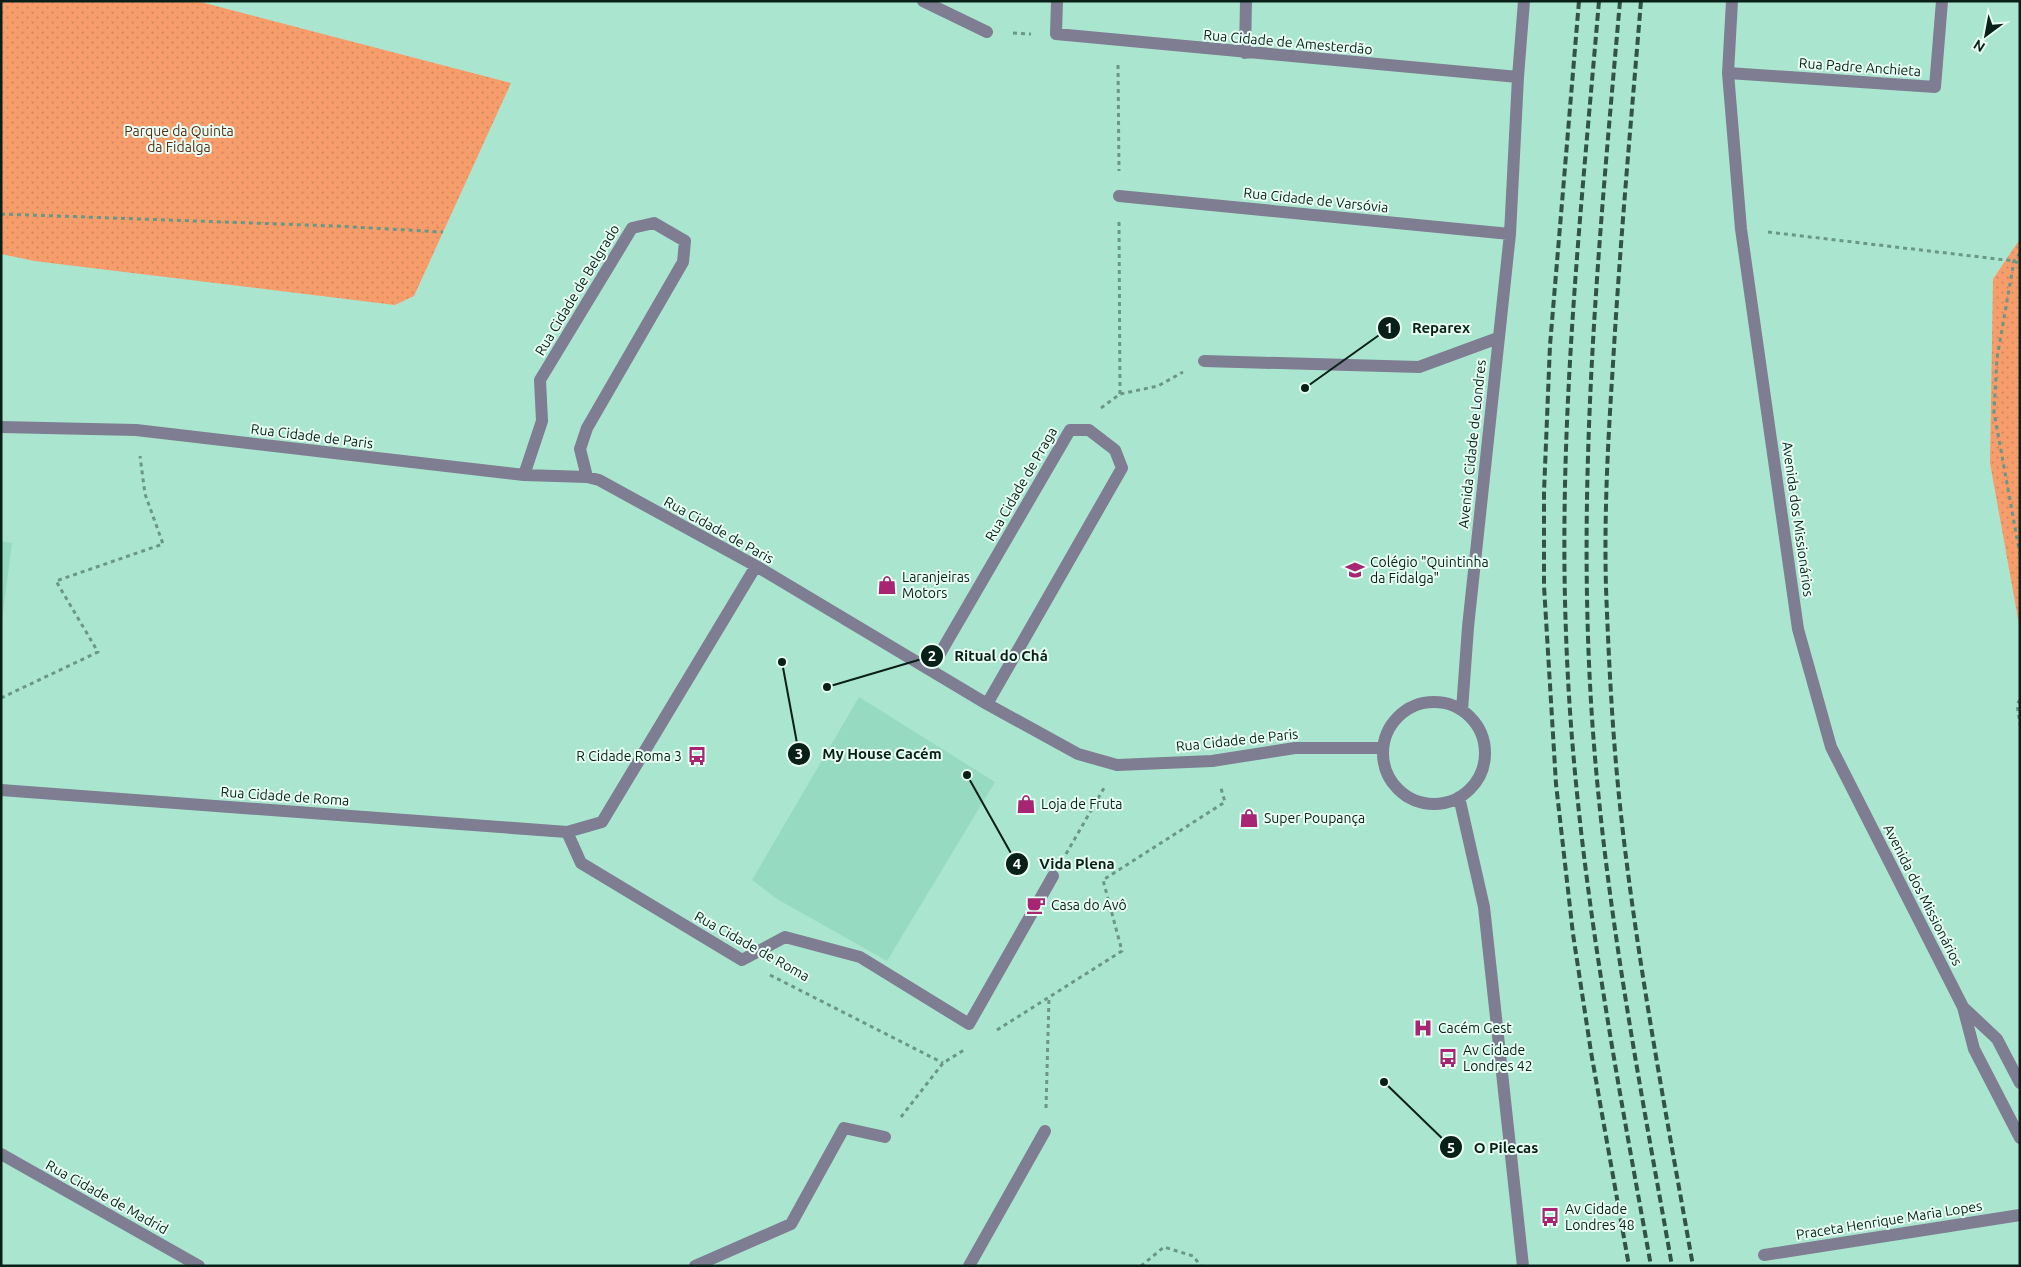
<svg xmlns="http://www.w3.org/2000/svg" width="2021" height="1267" viewBox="0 0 2021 1267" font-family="Ubuntu,sans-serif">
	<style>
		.built { fill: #96dac1 }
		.park { fill: url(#park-dots) }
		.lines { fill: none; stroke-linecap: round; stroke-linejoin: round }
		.path { stroke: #6a9786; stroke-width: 3; stroke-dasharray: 4 4; stroke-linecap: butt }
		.minor { stroke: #7e7d91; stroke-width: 12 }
		.rail { stroke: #325347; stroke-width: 4; stroke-dasharray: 8 4; stroke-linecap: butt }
		.labels { text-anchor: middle; stroke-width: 4; stroke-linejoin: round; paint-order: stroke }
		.street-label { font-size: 14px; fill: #082018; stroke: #e7fef4 }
		.park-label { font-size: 14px; fill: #5a2f15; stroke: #e7fef4 }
		.poi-label { font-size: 14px; fill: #082018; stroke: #e7fef4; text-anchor: start }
		.leader { fill: none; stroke: #082018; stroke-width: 2 }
		.callout-dot { fill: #082018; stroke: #e7fef4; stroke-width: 2 }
		.mark-label { font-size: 15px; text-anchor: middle; font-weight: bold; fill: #fff }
		.callout-label { font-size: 15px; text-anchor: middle; font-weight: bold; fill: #082018; stroke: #e7fef4; stroke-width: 4; stroke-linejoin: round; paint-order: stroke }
	</style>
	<defs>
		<pattern id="park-dots" width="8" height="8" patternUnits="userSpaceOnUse" patternTransform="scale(1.25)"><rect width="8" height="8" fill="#f79d6b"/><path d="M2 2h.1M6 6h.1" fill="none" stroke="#d2875c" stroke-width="1.8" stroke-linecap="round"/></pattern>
	</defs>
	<rect width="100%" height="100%" fill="#aae6cf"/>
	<!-- built -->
	<path class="built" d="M 1,541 L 12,543 L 1,628 Z
		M 859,697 L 995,782 L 887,961 L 777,899 L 752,880 Z"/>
	<!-- park -->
	<path class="park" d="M 1,1 L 197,1 L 511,83 L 414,296 L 395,305 L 34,261 L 1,254 Z
		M 2020,239 L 2020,630 L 1990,463 L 1993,279 Z"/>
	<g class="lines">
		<!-- path -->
		<path class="path" d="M 1013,33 L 1031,34
			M 1118,65 L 1119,171
			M 1,214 L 335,226 L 443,232
			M 1119,222 L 1120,394
			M 1768,232 L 2014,261 L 2020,264
			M 2020,253 L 2014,261 L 1997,358 L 1994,412 L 2020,555
			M 1101,408 L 1120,394 L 1158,386 L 1183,372
			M 1,698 L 98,652 L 56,581 L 163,544 L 145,494 L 140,456
			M 2020,700 L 2017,704 L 2020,725
			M 1066,854 L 1104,788
			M 770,975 L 943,1063
			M 997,1030 L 1122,951 L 1103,880 L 1225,802 L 1220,785
			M 1046,1108 L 1049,997
			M 901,1117 L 943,1063 L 964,1050
			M 1141,1266 L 1164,1247 L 1193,1256 L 1201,1266"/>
		<!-- minor -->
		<path class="minor" d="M 923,1 L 987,32
			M 1057,1 L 1056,34 L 1518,77
			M 1732,1 L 1728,73 L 1741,229 L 1798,629 L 1831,747 L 1963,1007 L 1974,1049 L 2020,1138
			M 1245,53 L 1246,1
			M 1728,73 L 1935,87 L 1942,1
			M 1119,196 L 1510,234
			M 1204,361 L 1419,367 L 1498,338
			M 1,427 L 136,430 L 524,475 L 587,477 L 599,480 L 756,566 L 987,704 L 1078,754 L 1117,765 L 1212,761 L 1295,748 L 1383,748
			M 524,475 L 542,421 L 540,380 L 632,228 L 654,223 L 685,241 L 683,262 L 587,428 L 580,449 L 587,477
			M 931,669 L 1070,430 L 1089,430 L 1115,450 L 1122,468 L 987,704
			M1383 753a51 51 0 1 1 102 0a51 51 0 1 1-102 0Z
			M 1462,710 L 1468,627 L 1510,234 L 1518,77 L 1524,1
			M 1,790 L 567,832 L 602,822 L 756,566
			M 1459,797 L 1484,907 L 1523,1266
			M 567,832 L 581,863 L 742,960 L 785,937 L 860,957 L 969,1024 L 1053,876
			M 1963,1007 L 1997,1039 L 2020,1083
			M 1,1154 L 199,1266
			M 1764,1255 L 2020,1215
			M 695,1266 L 791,1224 L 844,1128 L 885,1137
			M 969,1266 L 1045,1131"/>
		<!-- rail -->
		<path class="rail" d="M 1579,1 L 1550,345 L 1544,492 L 1544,586 L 1556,784 L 1573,934 L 1591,1052 L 1629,1266
			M 1599,1 C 1581,211 1558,422 1566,633 C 1573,846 1613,1056 1651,1266
			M 1620,1 C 1600,228 1578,456 1590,684 C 1600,880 1638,1073 1672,1266
			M 1641,1 C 1631,122 1620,243 1613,364 C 1608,439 1604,514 1606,588 C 1609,667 1613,746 1622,824 C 1639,972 1667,1119 1693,1266"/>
	</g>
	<!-- icons -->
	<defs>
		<g id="school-bare" transform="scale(1.5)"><path d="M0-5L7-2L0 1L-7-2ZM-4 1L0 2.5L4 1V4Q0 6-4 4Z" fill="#a72572" stroke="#e7fef4" stroke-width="2.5" paint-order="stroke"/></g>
		<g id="shop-bare" transform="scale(1.5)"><path d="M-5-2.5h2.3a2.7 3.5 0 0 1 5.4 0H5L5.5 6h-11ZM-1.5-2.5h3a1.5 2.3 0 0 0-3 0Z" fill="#a72572" stroke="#e7fef4" stroke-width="2.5" paint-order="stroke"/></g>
		<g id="bus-bare" transform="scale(1.5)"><path d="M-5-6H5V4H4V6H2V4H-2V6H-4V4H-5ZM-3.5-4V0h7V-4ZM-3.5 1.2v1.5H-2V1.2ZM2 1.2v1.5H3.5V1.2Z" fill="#a72572" stroke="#e7fef4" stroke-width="2.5" paint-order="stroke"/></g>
		<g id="cafe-bare" transform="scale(1.5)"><path d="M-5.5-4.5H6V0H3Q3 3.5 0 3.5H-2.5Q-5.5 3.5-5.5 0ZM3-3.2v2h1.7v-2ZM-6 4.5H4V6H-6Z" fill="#a72572" stroke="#e7fef4" stroke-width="2.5" paint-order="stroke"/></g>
		<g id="hospital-bare" transform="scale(1.5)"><path d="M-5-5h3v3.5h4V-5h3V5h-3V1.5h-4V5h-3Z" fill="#a72572" stroke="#e7fef4" stroke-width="2.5" paint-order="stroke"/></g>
	</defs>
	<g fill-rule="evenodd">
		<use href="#school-bare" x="1355" y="570"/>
		<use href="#shop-bare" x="887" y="585"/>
		<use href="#bus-bare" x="697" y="756"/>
		<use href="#shop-bare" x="1026" y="804"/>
		<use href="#shop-bare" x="1249" y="818"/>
		<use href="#cafe-bare" x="1036" y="905"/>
		<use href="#hospital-bare" x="1423" y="1028"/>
		<use href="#bus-bare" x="1448" y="1058"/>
		<use href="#bus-bare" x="1550" y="1217"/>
	</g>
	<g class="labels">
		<!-- street labels -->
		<g class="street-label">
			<text transform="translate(1288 42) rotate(5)" y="5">Rua Cidade de Amesterdão</text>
			<text transform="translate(1860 67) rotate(4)" y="5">Rua Padre Anchieta</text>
			<text transform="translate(1316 200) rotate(6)" y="5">Rua Cidade de Varsóvia</text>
			<text transform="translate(577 290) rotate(-59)" y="5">Rua Cidade de Belgrado</text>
			<text transform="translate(312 436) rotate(7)" y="5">Rua Cidade de Paris</text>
			<text transform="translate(1472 444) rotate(-84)" y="5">Avenida Cidade de Londres</text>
			<text transform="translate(1021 484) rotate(-60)" y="5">Rua Cidade de Praga</text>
			<text transform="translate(1798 519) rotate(82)" y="5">Avenida dos Missionários</text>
			<text transform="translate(719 530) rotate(29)" y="5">Rua Cidade de Paris</text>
			<text transform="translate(1237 740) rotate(-6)" y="5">Rua Cidade de Paris</text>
			<text transform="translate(285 796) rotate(4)" y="5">Rua Cidade de Roma</text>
			<text transform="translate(1923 895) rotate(63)" y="5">Avenida dos Missionários</text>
			<text transform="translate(752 946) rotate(29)" y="5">Rua Cidade de Roma</text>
			<text transform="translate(107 1197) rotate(29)" y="5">Rua Cidade de Madrid</text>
			<text transform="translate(1889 1220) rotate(-9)" y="5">Praceta Henrique Maria Lopes</text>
		</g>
		<!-- park labels -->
		<g class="park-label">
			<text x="179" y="136">Parque da Quinta<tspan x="179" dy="16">da Fidalga</tspan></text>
		</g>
		<!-- poi labels -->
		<g class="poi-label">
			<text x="1370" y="567">Colégio "Quintinha<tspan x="1370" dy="16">da Fidalga"</tspan></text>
			<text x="902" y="582">Laranjeiras<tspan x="902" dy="16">Motors</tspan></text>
			<text x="682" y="761" text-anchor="end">R Cidade Roma 3</text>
			<text x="1041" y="809">Loja de Fruta</text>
			<text x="1264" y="823">Super Poupança</text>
			<text x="1051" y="910">Casa do Avô</text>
			<text x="1438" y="1033">Cacém Gest</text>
			<text x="1463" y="1055">Av Cidade<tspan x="1463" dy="16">Londres 42</tspan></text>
			<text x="1565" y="1214">Av Cidade<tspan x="1565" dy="16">Londres 48</tspan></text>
		</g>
	</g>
	<!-- callouts -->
	<path class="leader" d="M1305 388L1389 328M827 687L932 656M782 662L799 754M967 775L1017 864M1384 1082L1451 1147"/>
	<g class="callout-dot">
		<circle cx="1305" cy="388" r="5"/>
		<circle cx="827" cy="687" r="5"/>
		<circle cx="782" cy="662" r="5"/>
		<circle cx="967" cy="775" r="5"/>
		<circle cx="1384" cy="1082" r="5"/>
		<circle cx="1389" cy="328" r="12"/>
		<circle cx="932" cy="656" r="12"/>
		<circle cx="799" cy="754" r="12"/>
		<circle cx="1017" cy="864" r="12"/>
		<circle cx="1451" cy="1147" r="12"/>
	</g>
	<g class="mark-label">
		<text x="1389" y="333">1</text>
		<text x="932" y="661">2</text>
		<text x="799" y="759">3</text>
		<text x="1017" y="869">4</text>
		<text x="1451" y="1153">5</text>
	</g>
	<g class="callout-label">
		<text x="1441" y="333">Reparex</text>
		<text x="1001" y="661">Ritual do Chá</text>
		<text x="882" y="759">My House Cacém</text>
		<text x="1077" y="869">Vida Plena</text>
		<text x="1506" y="1153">O Pilecas</text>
	</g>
	<!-- border -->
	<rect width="2021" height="1267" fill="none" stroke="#082018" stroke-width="5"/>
	<!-- north arrow -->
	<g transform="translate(1986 35) rotate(212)" stroke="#e7fef4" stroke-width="4" paint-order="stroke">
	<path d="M0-4L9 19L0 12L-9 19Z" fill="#082018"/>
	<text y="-8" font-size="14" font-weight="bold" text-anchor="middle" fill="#082018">N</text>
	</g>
</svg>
